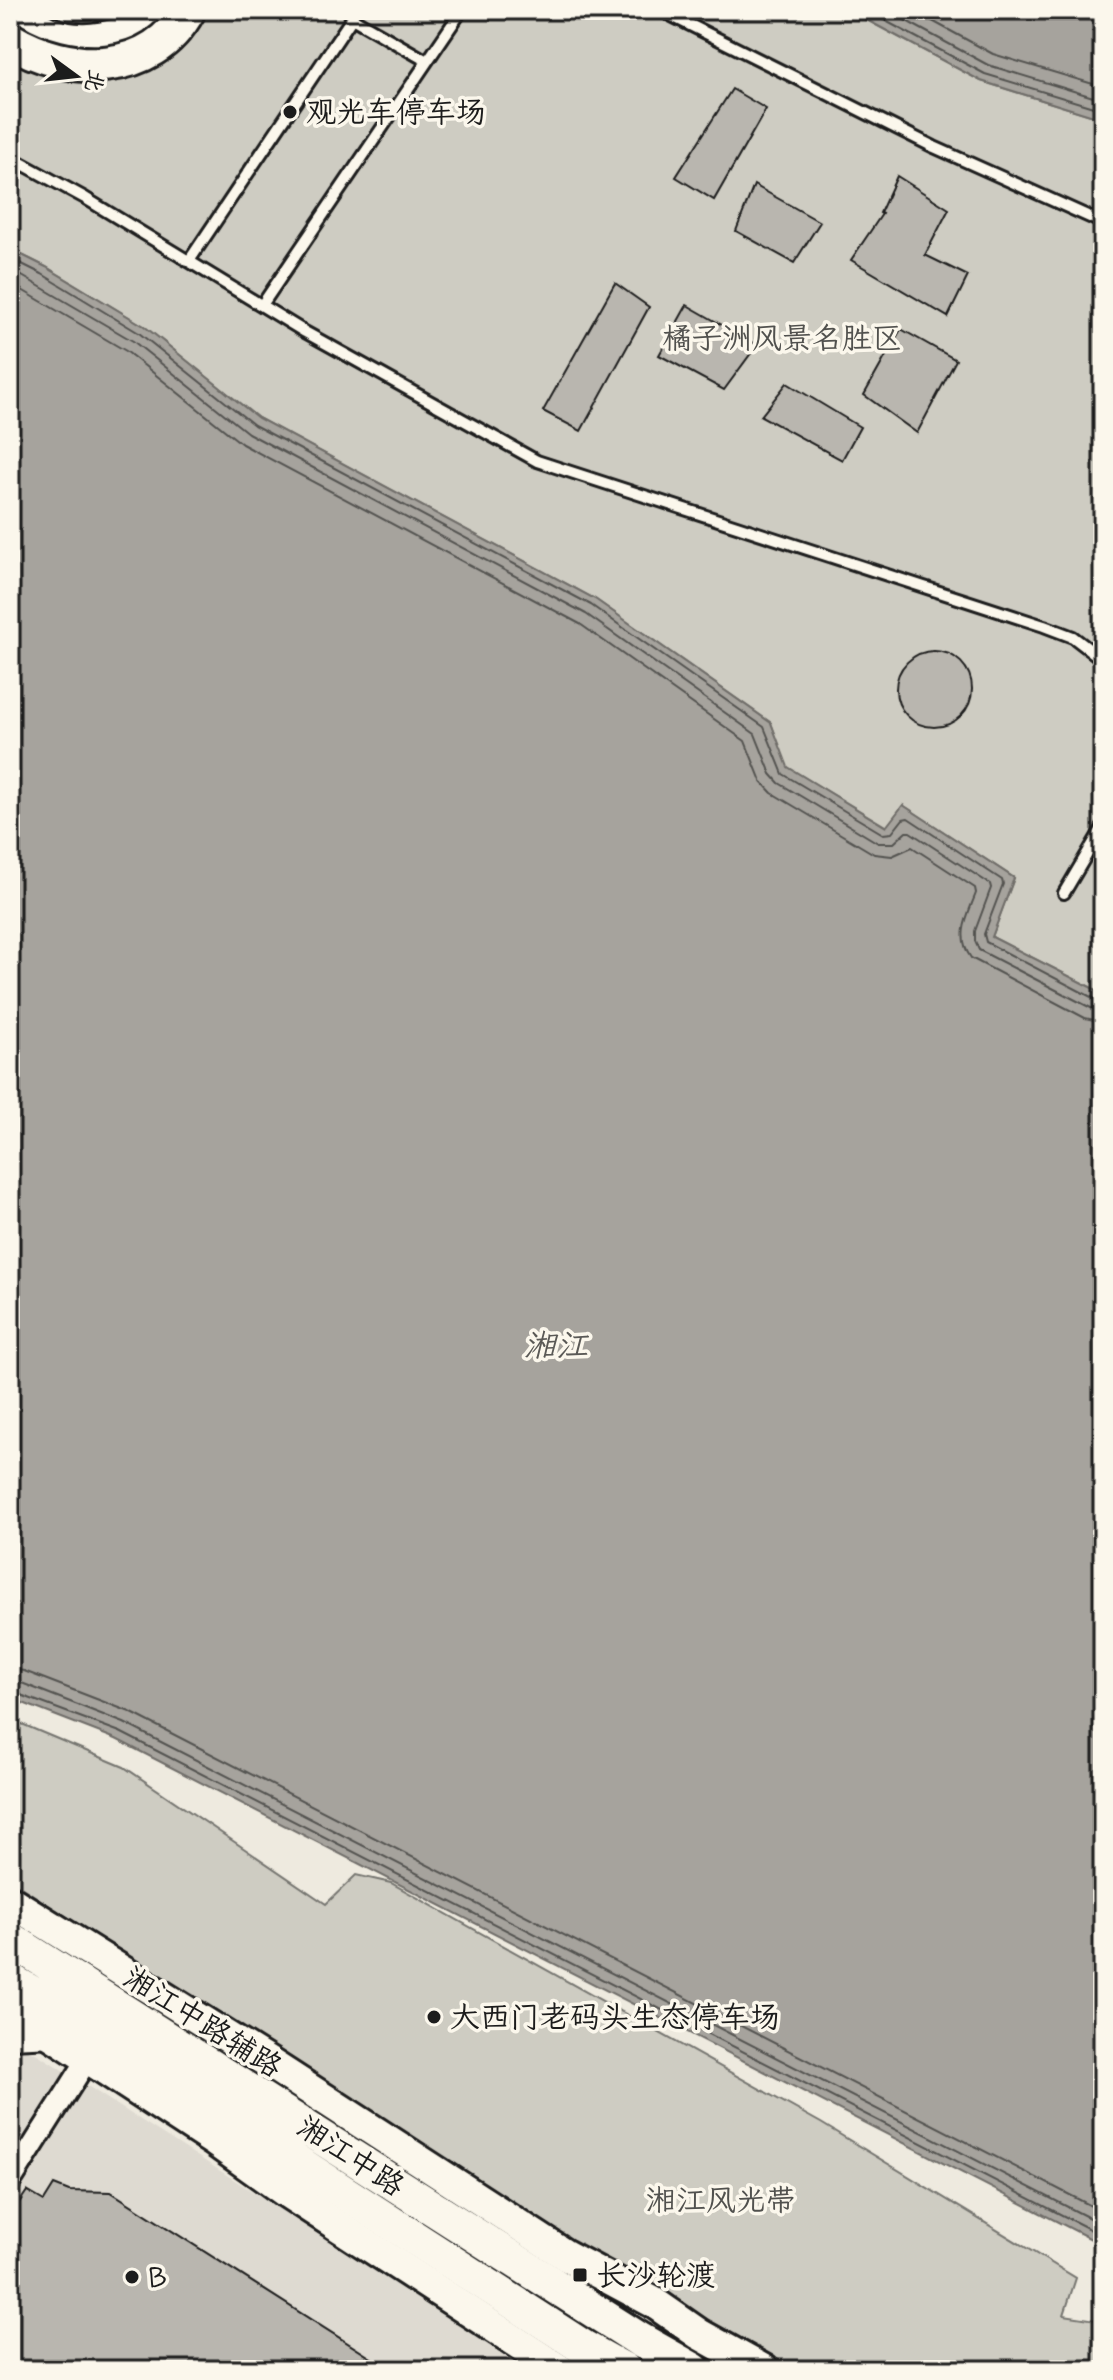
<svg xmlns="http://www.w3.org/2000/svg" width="1113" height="2380" viewBox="0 0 1113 2380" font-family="Mynerve,'LXGW WenKai TC',sans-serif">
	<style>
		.built { fill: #dedad1 }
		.green { fill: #ceccc2; stroke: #75746f; stroke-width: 2 }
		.water { fill: #a6a39d; stroke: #6f6d69; stroke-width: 2 }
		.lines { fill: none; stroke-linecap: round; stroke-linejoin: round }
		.shore { stroke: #535250; stroke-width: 2 }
		.building { fill: #b9b6af; stroke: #1c1c1c; stroke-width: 2 }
		.lane-casing { stroke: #1c1c1c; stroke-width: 16 }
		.street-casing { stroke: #1c1c1c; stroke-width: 26 }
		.secondary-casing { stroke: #1c1c1c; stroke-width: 36 }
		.primary-casing { stroke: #1c1c1c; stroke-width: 40 }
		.lane { stroke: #fbf7ec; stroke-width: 10 }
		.street { stroke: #fbf7ec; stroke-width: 20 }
		.secondary { stroke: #fbf7ec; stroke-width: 30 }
		.primary { stroke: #fbf7ec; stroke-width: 34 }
		.primary-bridge-casing { stroke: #1c1c1c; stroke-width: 40; stroke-linecap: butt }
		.primary-bridge { stroke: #fbf7ec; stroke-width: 34 }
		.poi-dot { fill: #1c1c1c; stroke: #fbf7ec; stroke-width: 3 }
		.labels { text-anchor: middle; stroke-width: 7; stroke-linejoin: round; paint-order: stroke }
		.poi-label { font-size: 30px; fill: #1c1c1c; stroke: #fbf7ec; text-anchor: start }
		.park-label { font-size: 30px; fill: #51514e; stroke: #fbf7ec }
		.street-label { font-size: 30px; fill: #1c1c1c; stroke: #fbf7ec }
		.water-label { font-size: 32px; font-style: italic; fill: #5a5956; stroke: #fbf7ec }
	</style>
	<rect width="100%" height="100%" fill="#eeeadf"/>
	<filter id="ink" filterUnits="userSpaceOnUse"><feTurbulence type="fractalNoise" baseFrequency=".0125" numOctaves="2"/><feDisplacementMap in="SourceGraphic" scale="16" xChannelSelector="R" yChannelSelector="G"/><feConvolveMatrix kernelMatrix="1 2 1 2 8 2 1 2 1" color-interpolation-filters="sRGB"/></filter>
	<g filter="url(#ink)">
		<!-- built -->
		<path class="built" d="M 10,2047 L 25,2048 L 39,2055 L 532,2370 L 10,2370 Z"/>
		<!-- green -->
		<path class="green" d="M 10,10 L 848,10 L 981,81 L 1103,119 L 1103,990 L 1100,992 L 992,937 L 1014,878 L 903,805 L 887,827 L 787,767 L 771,723 L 595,599 L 258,418 L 144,326 L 46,267 L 10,249 Z
			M 10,1719 L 124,1767 L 326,1904 L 356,1875 L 391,1883 L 821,2123 L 1076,2278 L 1064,2315 L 1103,2321 L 1103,2370 L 800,2370 L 728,2336 L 657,2297 L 10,1880 Z"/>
		<!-- water -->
		<path class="water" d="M 848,10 L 1103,10 L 1103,119 L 981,81 Z
			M 10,249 L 46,267 L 144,326 L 258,418 L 595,599 L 771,723 L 788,767 L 886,827 L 903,805 L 1014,878 L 992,937 L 1100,992 L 1103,990 L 1103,2245 L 116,1739 L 10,1698 Z"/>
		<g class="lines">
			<!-- shore -->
			<path class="shore" d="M 865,10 L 985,74 L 1103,110
				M 886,10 L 988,65 L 1103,100
				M 912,10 L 993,54 L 1103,87
				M 10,258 L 42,274 L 139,333 L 254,425 L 591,605 L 764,727 L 783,774 L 883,834 L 892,833 L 903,819 L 908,818 L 1002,880 L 1003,884 L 984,934 L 986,942 L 1095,999 L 1103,999
				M 10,269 L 133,341 L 248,433 L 586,614 L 755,734 L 771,774 L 779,783 L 878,843 L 894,843 L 906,832 L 910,832 L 990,884 L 991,888 L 975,931 L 975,941 L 979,950 L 1091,1008 L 1103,1010
				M 10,283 L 126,351 L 242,444 L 580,624 L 745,741 L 761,781 L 772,793 L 874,854 L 892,856 L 912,847 L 975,888 L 976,893 C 968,915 955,936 971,958 L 1085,1018 L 1103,1022
				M 10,1669 L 24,1671 L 130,1712 L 1103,2212
				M 10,1681 L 19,1682 L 124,1723 L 1103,2225
				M 10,1691 L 120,1732 L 1103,2236"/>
		</g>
		<!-- building -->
		<path class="building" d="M 732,89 L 766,109 L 714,200 L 676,177 Z
			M 897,176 L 949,209 L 925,255 L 968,276 L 948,317 L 851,260 L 882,214 L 880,213 Z
			M 754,185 L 820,222 L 794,263 L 736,231 Z
			M 615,283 L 649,307 L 581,431 L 543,411 Z
			M 687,305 L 757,345 L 724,390 L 659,355 Z
			M 901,329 L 956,360 L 917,433 L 864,395 Z
			M 787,383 L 860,427 L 842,460 L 761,416 Z
			M896 689a38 38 0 1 1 76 0a38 38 0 1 1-76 0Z
			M 54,2185 L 69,2191 L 111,2192 L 390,2370 L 10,2370 L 10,2216 L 27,2191 L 44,2201 Z"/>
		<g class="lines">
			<!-- lane casing -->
			<g class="lane-casing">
				<path id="lane" d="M 660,10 L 934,147 L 1103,223
					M 10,157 L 85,198 L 305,332 L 537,461 L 1044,626 L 1073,637 L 1103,660
					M 189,261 L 352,18 L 427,61
					M 262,305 L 462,10
					M 1064,893 L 1103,827"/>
			</g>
			<!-- street casing -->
			<g class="street-casing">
				<path id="street" d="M 10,2038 L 54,2036
					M 10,2182 L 89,2057"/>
			</g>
			<!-- secondary casing -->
			<g class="secondary-casing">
				<path id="secondary" d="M 10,1901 L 269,2063 L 565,2255 L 653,2302 L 699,2334 L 764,2370
					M 10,2007 L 216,2142 L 286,2192 L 560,2370"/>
			</g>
			<!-- primary casing -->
			<g class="primary-casing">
				<path id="primary" d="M 14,10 C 58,55 109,46 159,17
					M 10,1939 L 640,2340 L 693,2370
					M 10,1980 L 82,2023 L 583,2347 L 624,2370"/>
			</g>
			<!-- lane -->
			<use href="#lane" class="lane"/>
			<!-- street -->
			<use href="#street" class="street"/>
			<!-- secondary -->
			<use href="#secondary" class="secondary"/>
			<!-- primary -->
			<use href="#primary" class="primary"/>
			<!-- primary-bridge casing -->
			<g class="primary-bridge-casing">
				<path id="primary-bridge" d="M 10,40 C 68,75 151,78 188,10"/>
			</g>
			<!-- primary-bridge -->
			<use href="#primary-bridge" class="primary-bridge"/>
		</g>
	</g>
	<!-- markers -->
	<g class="poi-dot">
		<circle cx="290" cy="112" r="8"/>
		<circle cx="434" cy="2017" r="8"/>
		<rect x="572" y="2267" width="16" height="16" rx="4"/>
		<circle cx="132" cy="2277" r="8"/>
	</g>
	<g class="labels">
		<!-- poi labels -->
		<g class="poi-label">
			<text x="306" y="122">观光车停车场</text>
			<text x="450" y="2027">大西门老码头生态停车场</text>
			<text x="596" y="2285">长沙轮渡</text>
			<text x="148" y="2287">B</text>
		</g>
		<!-- park labels -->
		<g class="park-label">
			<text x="782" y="348">橘子洲风景名胜区</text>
			<text x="721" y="2210">湘江风光带</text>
		</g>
		<!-- street labels -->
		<g class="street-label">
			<text transform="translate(203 2022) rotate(32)" y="10">湘江中路辅路</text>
			<text transform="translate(351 2156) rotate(33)" y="10">湘江中路</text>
		</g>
		<!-- water labels -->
		<g class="water-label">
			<text x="556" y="1356">湘江</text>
		</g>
	</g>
	<!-- margin -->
	<rect width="1113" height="2380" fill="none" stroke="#fbf7ec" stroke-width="40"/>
	<rect x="20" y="20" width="1073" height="2340" fill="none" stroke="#1c1c1c" stroke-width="3" filter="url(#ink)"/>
	<!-- north arrow -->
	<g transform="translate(76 76) rotate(105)" stroke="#fbf7ec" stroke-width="6" paint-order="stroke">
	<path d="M0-6L14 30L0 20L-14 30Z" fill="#1c1c1c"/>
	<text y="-12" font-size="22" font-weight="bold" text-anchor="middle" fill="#1c1c1c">北</text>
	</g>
</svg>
